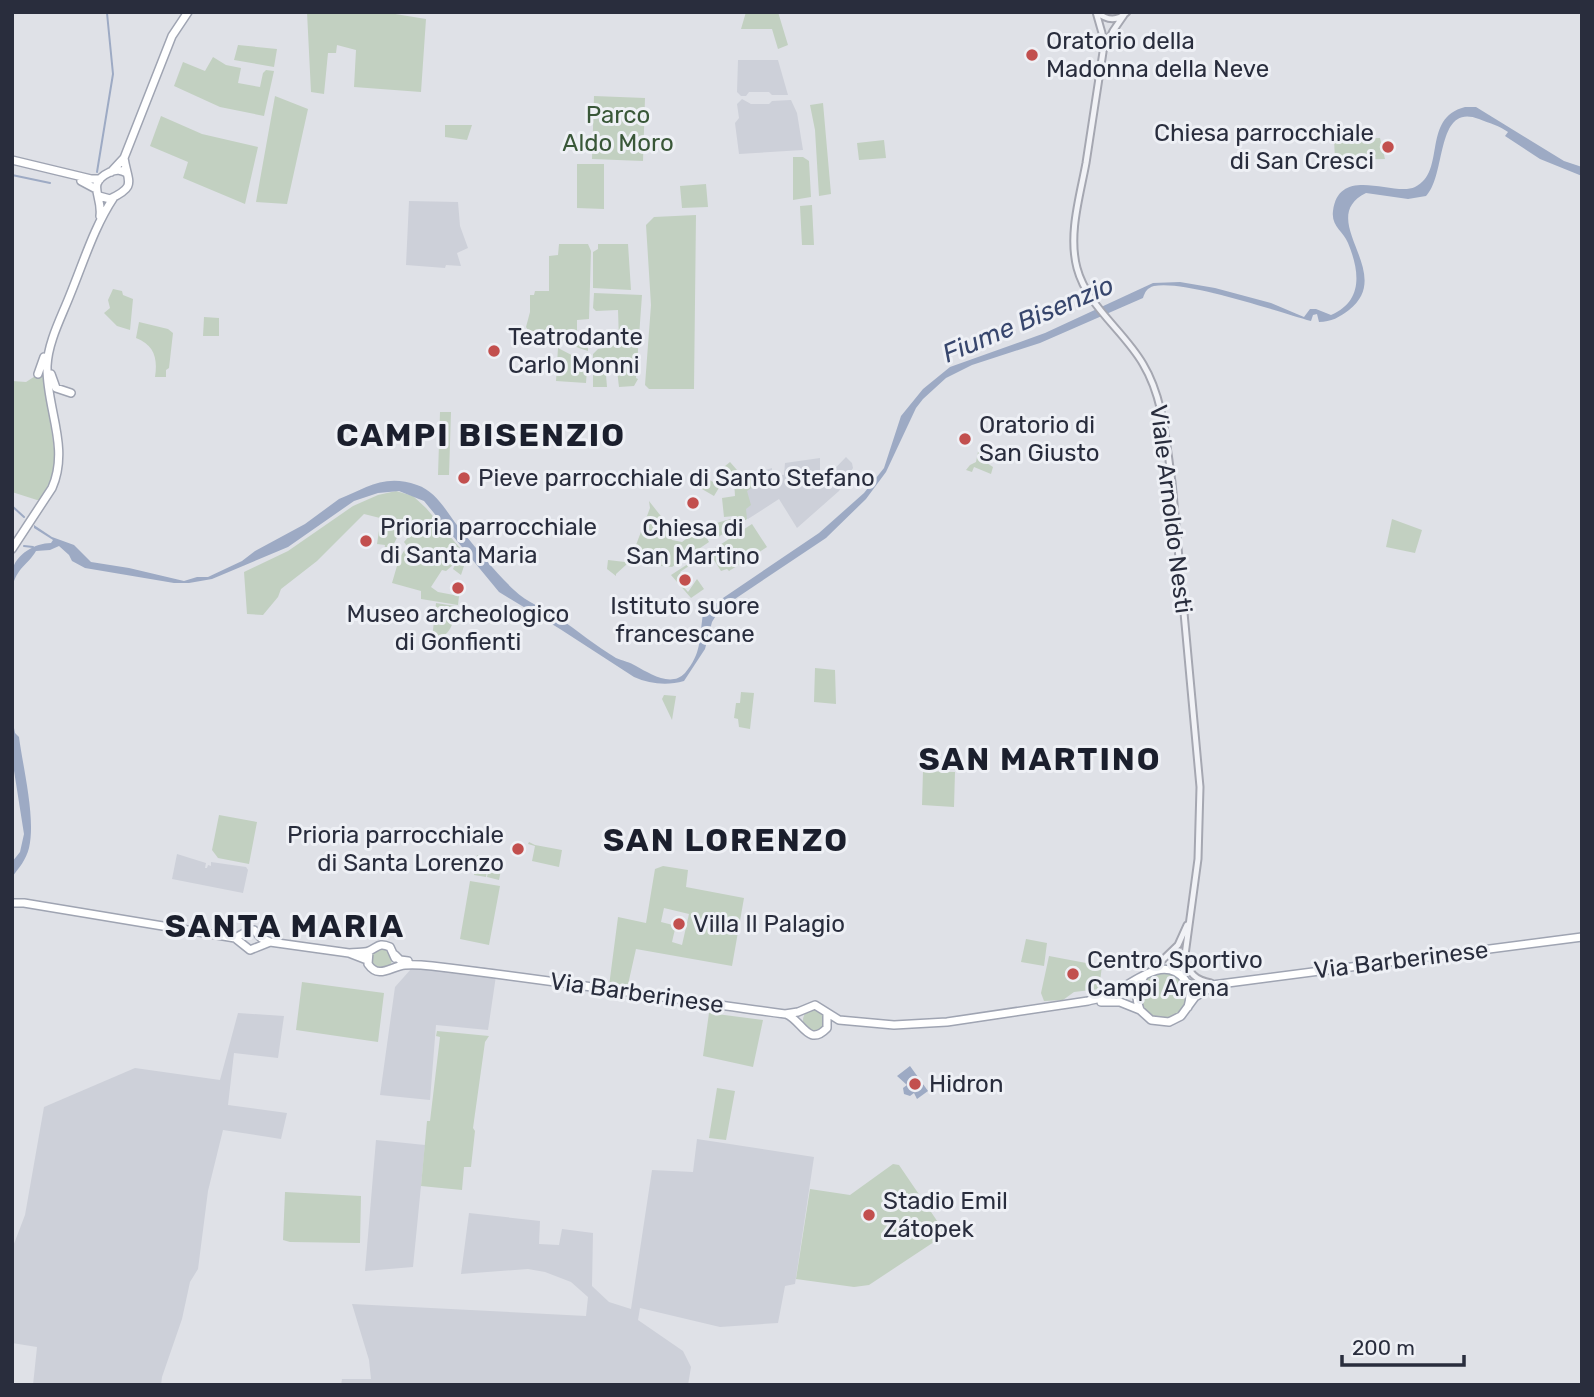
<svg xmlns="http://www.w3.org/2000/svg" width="1594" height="1397" viewBox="0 0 1594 1397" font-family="Rubik,sans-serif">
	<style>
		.built { fill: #cdd0d9 }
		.green { fill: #c2d0c1; fill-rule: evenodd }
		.water { fill: #9daac4 }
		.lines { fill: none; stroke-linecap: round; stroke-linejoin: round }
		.stream { stroke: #9daac4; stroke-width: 2 }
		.minor-casing { stroke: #a5a7b1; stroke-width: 9 }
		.major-casing { stroke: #9fa4b2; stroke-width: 10 }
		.minor { stroke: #f1f2f6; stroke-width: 5 }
		.major { stroke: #fff; stroke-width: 7 }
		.poi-dot { fill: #c24f4e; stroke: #eef0f5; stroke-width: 2.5 }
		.labels { text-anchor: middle; stroke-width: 6; stroke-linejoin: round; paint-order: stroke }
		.poi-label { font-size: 24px; fill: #292d3d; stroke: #eef0f5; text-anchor: start }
		.park-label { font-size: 24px; fill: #395738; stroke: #eef0f5 }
		.street-label { font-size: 24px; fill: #292d3d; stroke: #eef0f5 }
		.water-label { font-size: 26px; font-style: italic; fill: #37466d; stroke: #eef0f5 }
		.district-label { font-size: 32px; font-weight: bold; letter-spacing: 2px; fill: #1b1f2d; stroke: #eef0f5 }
	</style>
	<rect width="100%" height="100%" fill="#dfe1e7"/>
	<!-- built -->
	<path class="built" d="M 738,60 L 778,60 L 788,95 L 772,95 L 769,92 L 749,92 L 746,96 L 741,96 L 737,92 Z
		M 742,99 L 751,104 L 769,104 L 772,101 L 791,100 L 797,113 L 803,150 L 739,154 L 735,123 L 739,118 L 737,104 Z
		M 409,201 L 458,202 L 460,226 L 468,248 L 457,253 L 461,266 L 446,265 L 445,268 L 406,265 Z
		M 846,457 L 852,463 L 853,468 L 839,491 L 797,528 L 779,499 L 748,519 L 737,515 L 734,480 L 772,468 L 772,474 L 784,475 L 785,463 L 820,458 L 820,484 Z
		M 177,854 L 206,863 L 205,868 L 207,868 L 208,865 L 211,866 L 211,862 L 246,867 L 248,870 L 243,893 L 172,879 Z
		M 419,960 L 497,969 L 488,1030 L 436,1025 L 430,1100 L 380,1095 L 395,987 Z
		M 238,1013 L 284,1016 L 278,1058 L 234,1053 L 228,1105 L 287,1113 L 281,1139 L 223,1130 L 208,1191 L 198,1269 L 190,1282 L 182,1319 L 162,1377 L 161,1385 L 33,1385 L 37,1347 L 12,1343 L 12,1249 L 25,1215 L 44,1107 L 135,1068 L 220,1080 Z
		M 697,1139 L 814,1157 L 795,1284 L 785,1286 L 778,1323 L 720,1327 L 640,1308 L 638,1320 L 683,1351 L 691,1367 L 688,1385 L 341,1385 L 342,1379 L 371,1379 L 369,1360 L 352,1304 L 586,1316 L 588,1297 L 571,1282 L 545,1272 L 528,1269 L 461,1274 L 469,1213 L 540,1221 L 539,1244 L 559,1245 L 562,1229 L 593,1233 L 592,1286 L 609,1302 L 631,1309 L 652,1170 L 693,1172 Z
		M 376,1140 L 425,1145 L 413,1267 L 365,1271 Z"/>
	<!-- green -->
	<path class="green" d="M 307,12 L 383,12 L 426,19 L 421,92 L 354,87 L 356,50 L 337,45 L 336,53 L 328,53 L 324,94 L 311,92 Z
		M 746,12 L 778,12 L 788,45 L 778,49 L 772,29 L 741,29 Z
		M 238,45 L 277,49 L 274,67 L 234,60 Z
		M 213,57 L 226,65 L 241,68 L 238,83 L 260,87 L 263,73 L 266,70 L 274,71 L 264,116 L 220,107 L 174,86 L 183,62 L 205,71 Z
		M 275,96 L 308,109 L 287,204 L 256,202 Z
		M 594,96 L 645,98 L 643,161 L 592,159 Z
		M 823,103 L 831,194 L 819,196 L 815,130 L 810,105 Z
		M 161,116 L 202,134 L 258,147 L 245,204 L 183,178 L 188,162 L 150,146 Z
		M 445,125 L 472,125 L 467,140 L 445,137 Z
		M 1380,138 L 1385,159 L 1335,160 L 1334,139 Z
		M 884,140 L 886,158 L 859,160 L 857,143 Z
		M 793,157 L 803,157 L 809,161 L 811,197 L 793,200 Z
		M 577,164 L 604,164 L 604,209 L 577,208 Z
		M 706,184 L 708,207 L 682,208 L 680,186 Z
		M 812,205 L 814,245 L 802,245 L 800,206 Z
		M 696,215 L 694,389 L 649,389 L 645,385 L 651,305 L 646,225 L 654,217 Z
		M 559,244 L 588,244 L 591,251 L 589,319 L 577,320 L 577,334 L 570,335 L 571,343 L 588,346 L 588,351 C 567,345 550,333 528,330 L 526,327 L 530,312 L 530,295 L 534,295 L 535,291 L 549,291 L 549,256 L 558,255 Z
		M 598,244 L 628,244 L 631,290 L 593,288 L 593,252 L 598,249 Z
		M 113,289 L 122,291 L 123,295 L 133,299 L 130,330 L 117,326 L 104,313 L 110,308 L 108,300 Z
		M 594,293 L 642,295 L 636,378 L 638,379 L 634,386 L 619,387 L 616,362 L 605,363 L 607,387 L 593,387 L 593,354 L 598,349 L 611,347 L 619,341 L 618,310 L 596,311 L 593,308 Z
		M 204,317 L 219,318 L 219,336 L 203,336 Z
		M 139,322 L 168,329 L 173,333 L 169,368 L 166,370 L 166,377 L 155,377 C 158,358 154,345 136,338 Z
		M 558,348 L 585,362 L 587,369 L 586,383 L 556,381 Z
		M 43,371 L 55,456 L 53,476 L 40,500 L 37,500 L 12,492 L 12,381 L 26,382 Z
		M 440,412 L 451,412 L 449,475 L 438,475 Z
		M 978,452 L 984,455 L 982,460 L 993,467 L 991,474 L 974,467 L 972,472 L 966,470 L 970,465 L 976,462 Z
		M 730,462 L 737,470 L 720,483 L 714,475 Z
		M 764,472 L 763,483 L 759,478 L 752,480 L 754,486 L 747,491 L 751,505 L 746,509 L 747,519 L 715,539 L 706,526 L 734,518 L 734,516 L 724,517 L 722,498 L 735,496 L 734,480 Z
		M 701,475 L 720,486 L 714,496 L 695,485 Z
		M 396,491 L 413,496 L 426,508 L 465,554 L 459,561 L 464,566 L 461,575 L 453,569 L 455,565 L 453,565 L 446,571 L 442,570 L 431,587 L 438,592 L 459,596 L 458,605 L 421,599 L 421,591 L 392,583 L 399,559 L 407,546 L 404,542 L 409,536 L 401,530 L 388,555 L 384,553 L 385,545 L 377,544 L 380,524 L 401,529 L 392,521 L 364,514 L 317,561 L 281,589 L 278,597 L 263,615 L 247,614 L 244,572 L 288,551 L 353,506 L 378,495 Z
		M 649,501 L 664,520 L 661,524 L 672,540 L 682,542 L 694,533 L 705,535 L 709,542 L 672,567 L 661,566 L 636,545 L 650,508 Z
		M 1392,519 L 1422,530 L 1415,553 L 1386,547 Z
		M 752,524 L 767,547 L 729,571 L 727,569 L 721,571 L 709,552 Z
		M 608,560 L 625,562 L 627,564 L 616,574 L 616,576 L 607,569 Z
		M 691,562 L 692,564 L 680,572 L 682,575 L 677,579 L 688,592 L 697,579 L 704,589 L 691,598 L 671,575 Z
		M 436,603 L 455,606 C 455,622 450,639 432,639 Z
		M 815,668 L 835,670 L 836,704 L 814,702 Z
		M 741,692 L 754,693 L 750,729 L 739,727 L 738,719 L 734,718 L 736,703 L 740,703 Z
		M 664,695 L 676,696 L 672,720 L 662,699 Z
		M 923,771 L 955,772 L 954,807 L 922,805 Z
		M 219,815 L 257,822 L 249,864 L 218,858 L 212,850 Z
		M 529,842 L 535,845 L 562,850 L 559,867 L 532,861 L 535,846 L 528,844 Z
		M 477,855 L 489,858 L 486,877 L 474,875 Z
		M 491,858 L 503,860 L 499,880 L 487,877 Z
		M 663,866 L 688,870 L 686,887 L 744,898 L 732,966 L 636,949 L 627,989 L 609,986 L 618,917 L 646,923 L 655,869 ZM 664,908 L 689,914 L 682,945 L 672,942 L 675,929 L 680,930 L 681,927 L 661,922 Z
		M 470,881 L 500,886 L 489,945 L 460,939 Z
		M 1026,939 L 1047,943 L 1044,966 L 1021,962 Z
		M370 959a11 11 0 1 1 22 0a11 11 0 1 1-22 0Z
		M 1049,956 L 1102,966 L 1099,989 L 1074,992 L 1063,1000 L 1044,1001 L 1041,993 Z
		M1139 996a24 24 0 1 1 48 0a24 24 0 1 1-48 0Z
		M 302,982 L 384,993 L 378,1042 L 296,1030 Z
		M803 1020a11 11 0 1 1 22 0a11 11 0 1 1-22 0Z
		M 709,1013 L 763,1020 L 753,1067 L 703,1056 Z
		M 437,1031 L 489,1036 L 485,1042 L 473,1128 L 475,1131 L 471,1167 L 464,1167 L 462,1190 L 421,1186 L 427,1121 L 430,1121 L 440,1037 L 436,1036 Z
		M 717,1088 L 735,1091 L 726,1140 L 709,1138 Z
		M 893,1164 L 899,1165 L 946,1234 L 869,1285 L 854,1287 L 796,1279 L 810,1189 L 850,1195 Z
		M 285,1192 L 361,1196 L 360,1243 L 290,1242 L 283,1240 Z"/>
	<!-- water -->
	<path class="water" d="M 1465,107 L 1476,107 L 1564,161 L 1582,167 L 1582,176 L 1540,159 L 1505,136 L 1508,132 C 1500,126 1489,123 1479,119 C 1435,102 1447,175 1426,196 L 1408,199 L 1366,193 C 1314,219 1397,273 1349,310 C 1340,317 1331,322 1319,322 L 1317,314 L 1313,315 L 1311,321 C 1275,311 1186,280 1154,286 C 1147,288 1145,292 1143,298 L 1040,343 L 972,365 L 946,378 L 923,399 L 916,408 L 886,472 L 866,499 L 826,538 L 720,609 L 712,622 L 705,649 L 684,681 C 667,686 650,684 634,677 L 560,629 L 499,592 L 424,501 L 399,491 L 378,493 L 354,501 L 288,547 L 212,579 L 189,583 L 174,583 L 85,568 L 72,561 L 69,555 L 59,546 L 50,550 L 36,551 C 27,566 17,567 12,588 C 12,583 11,576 12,571 C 16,554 35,543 51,543 L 53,540 L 34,528 L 34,525 L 52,537 L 74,545 L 91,562 L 129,568 L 184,581 L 197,577 L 208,577 L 242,561 L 255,551 L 305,524 L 339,499 C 365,489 384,473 417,485 C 438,492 448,515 461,530 C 478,550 495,572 514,590 C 527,603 545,608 559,618 C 578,631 596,646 616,658 C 623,661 630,662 636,666 C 649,673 671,688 685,673 C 702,653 699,639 703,614 L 723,598 L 819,533 L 864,493 L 884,468 L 901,416 L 923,389 L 950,367 L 1045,333 L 1153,283 L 1180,282 L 1215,288 L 1271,303 L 1304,317 L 1310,309 L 1316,309 L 1331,315 C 1363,301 1360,272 1348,243 C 1343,231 1331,226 1333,211 C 1339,164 1394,197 1415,187 C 1447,172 1421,118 1465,107 Z
		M 12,718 L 15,733 L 19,737 C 23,768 36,818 29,848 C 26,860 19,868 12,877 L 12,862 L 20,852 L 24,834 L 12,758 Z
		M 910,1066 L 928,1091 L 917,1099 L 914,1093 L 910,1096 L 904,1094 L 903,1088 L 907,1085 L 897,1076 Z"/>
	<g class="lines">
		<!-- stream -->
		<path class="stream" d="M 97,172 L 113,74 L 107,13
			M 12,175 L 50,183
			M 12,506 L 24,517
			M 24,546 L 33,547"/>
		<!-- minor casing -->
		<g class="minor-casing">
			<path id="minor" d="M 1096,12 L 1102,33 L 1103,52 C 1097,89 1092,126 1086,163 C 1080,196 1068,234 1077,268 C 1087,306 1124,331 1143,364 C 1164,399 1166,443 1172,482 L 1200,787 L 1198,859 L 1183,970 L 1184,978
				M 1097,12 C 1107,21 1118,21 1127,12
				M 1103,51 L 1113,31 L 1124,15
				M 1186,958 C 1188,973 1195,980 1211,983
				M 1151,971 L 1178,945 L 1187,925"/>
		</g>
		<!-- major casing -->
		<g class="major-casing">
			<path id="major" d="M 12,160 L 91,179 L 100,179
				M 111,172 L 124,158 L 172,36 L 188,12
				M 81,181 L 96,189
				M 99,196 L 110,199 C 137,186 128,183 124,158
				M 100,216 C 103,195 85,184 110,172 C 117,169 121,170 127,173
				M 38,374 L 44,357
				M 51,374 L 56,388 L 71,393
				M 12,549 L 52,488 C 70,447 46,408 47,366 C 48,342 61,318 70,295 C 84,261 94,227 114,197
				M 12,903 L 24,903 L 235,938 L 250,950 L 270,942
				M 235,938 L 248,931 L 254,930 L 261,938 L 270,942 L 349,953 L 367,960
				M 369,951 L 368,964 C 379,980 391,966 405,965 C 414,964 423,965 432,966 C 550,980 667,998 785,1014 L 798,1012 L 815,1005 L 839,1020 L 894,1025 L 947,1022 L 1088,1001 C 1096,999 1103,998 1110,995 C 1132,984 1164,953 1185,980 C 1191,988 1191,997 1188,1007
				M 350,953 C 355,952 364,953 369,951 C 378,947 379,942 390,947 L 395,958
				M 395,955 L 400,960 L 408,961
				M 1188,983 L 1196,987 L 1220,984 L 1582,937
				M 1101,1002 L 1120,1002 L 1140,1010 L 1151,1020 L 1169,1022 L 1181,1016 L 1195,997 L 1212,987
				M 1140,1010 C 1135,997 1136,988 1144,976
				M 786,1014 C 802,1020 808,1048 827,1028 L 827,1014"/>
		</g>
		<!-- minor -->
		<use href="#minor" class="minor"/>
		<!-- major -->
		<use href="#major" class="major"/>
	</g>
	<!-- markers -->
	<g class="poi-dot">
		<circle cx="1032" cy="55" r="7"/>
		<circle cx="1388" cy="147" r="7"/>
		<circle cx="494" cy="351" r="7"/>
		<circle cx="965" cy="439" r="7"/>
		<circle cx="464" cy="478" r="7"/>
		<circle cx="693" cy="503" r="7"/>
		<circle cx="366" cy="541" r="7"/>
		<circle cx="685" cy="580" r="7"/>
		<circle cx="458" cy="588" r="7"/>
		<circle cx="518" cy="849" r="7"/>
		<circle cx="679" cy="924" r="7"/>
		<circle cx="1073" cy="974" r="7"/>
		<circle cx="915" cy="1084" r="7"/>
		<circle cx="869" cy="1215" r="7"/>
	</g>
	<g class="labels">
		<!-- poi labels -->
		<g class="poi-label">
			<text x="1046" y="49">Oratorio della<tspan x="1046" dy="28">Madonna della Neve</tspan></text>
			<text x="1374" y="141" text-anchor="end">Chiesa parrocchiale<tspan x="1374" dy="28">di San Cresci</tspan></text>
			<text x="508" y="345">Teatrodante<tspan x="508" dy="28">Carlo Monni</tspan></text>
			<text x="979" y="433">Oratorio di<tspan x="979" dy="28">San Giusto</tspan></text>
			<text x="478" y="486">Pieve parrocchiale di Santo Stefano</text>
			<text x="380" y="535">Prioria parrocchiale<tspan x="380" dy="28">di Santa Maria</tspan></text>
			<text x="693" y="536" text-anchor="middle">Chiesa di<tspan x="693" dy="28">San Martino</tspan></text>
			<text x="685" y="614" text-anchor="middle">Istituto suore<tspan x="685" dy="28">francescane</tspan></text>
			<text x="458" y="622" text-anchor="middle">Museo archeologico<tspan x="458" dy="28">di Gonfienti</tspan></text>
			<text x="504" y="843" text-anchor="end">Prioria parrocchiale<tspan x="504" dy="28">di Santa Lorenzo</tspan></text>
			<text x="693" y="932">Villa Il Palagio</text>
			<text x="1087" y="968">Centro Sportivo<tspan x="1087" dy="28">Campi Arena</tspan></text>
			<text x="929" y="1092">Hidron</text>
			<text x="883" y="1209">Stadio Emil<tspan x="883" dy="28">Zátopek</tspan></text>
		</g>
		<!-- park labels -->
		<g class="park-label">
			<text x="618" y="123">Parco<tspan x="618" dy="28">Aldo Moro</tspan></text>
		</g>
		<!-- street labels -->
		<g class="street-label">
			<text transform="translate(1171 509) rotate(83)" y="8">Viale Arnoldo Nesti</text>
			<text transform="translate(1401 960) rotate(-7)" y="8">Via Barberinese</text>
			<text transform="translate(637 993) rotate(8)" y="8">Via Barberinese</text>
		</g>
		<!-- water labels -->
		<g class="water-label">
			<text transform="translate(1028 319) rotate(-23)" y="9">Fiume Bisenzio</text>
		</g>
		<!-- district labels -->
		<g class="district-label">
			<text x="481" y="446">CAMPI BISENZIO</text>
			<text x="1040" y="770">SAN MARTINO</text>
			<text x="726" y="851">SAN LORENZO</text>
			<text x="285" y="937">SANTA MARIA</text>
		</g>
	</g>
	<!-- border -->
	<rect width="1594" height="1397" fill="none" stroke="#292d3d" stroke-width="28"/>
	<!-- scale -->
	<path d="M1342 1355v10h122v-10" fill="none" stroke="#292d3d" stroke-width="3.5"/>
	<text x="1352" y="1355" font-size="21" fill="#292d3d" stroke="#eef0f5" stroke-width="5" paint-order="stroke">200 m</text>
</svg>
